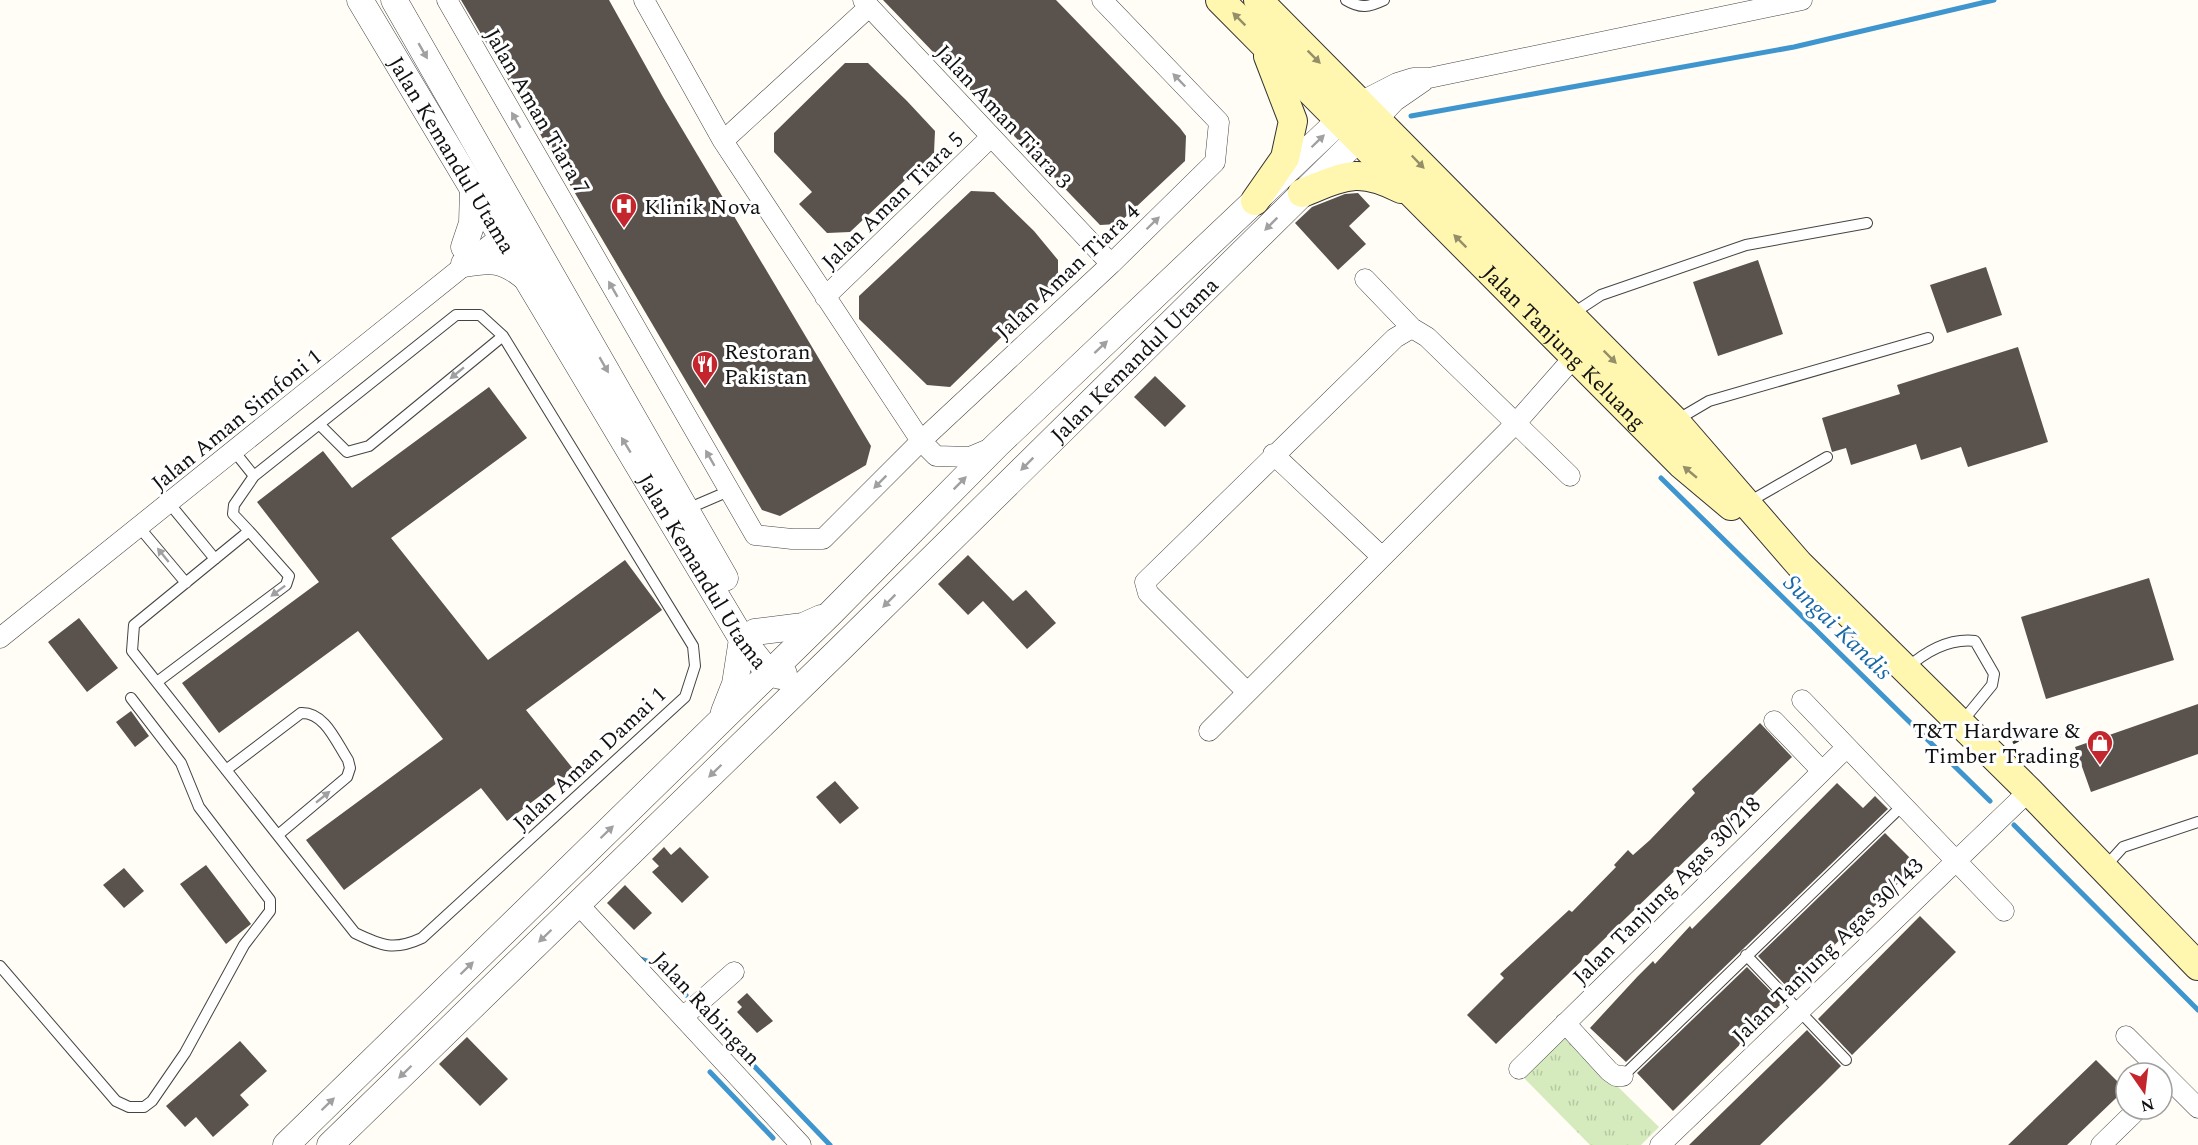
<svg xmlns="http://www.w3.org/2000/svg" width="2198" height="1145" viewBox="0 0 2198 1145" font-family="Spectral,serif">
	<style>
		.grass { fill: url(#grass-tufts) }
		.lines { fill: none; stroke-linecap: round; stroke-linejoin: round }
		.stream { stroke: #3f96cf; stroke-width: 5 }
		.building { fill: #5a524d }
		.service-casing { stroke: #444; stroke-width: 12 }
		.minor-casing { stroke: #444; stroke-width: 21 }
		.tertiary-casing { stroke: #444; stroke-width: 27 }
		.secondary-casing { stroke: #333; stroke-width: 30 }
		.path { stroke: #333; stroke-width: 3; stroke-dasharray: 6 3; stroke-linecap: butt }
		.service { stroke: #fff; stroke-width: 10 }
		.minor { stroke: #fff; stroke-width: 20 }
		.tertiary { stroke: #fff; stroke-width: 26 }
		.secondary { stroke: #fff6b0; stroke-width: 28 }
		.oneway { fill: #948f68 }
		.oneway2 { fill: #a0a0a0 }
		.labels { text-anchor: middle; stroke-width: 6; stroke-linejoin: round; paint-order: stroke }
		.street-label { font-size: 22px; fill: #111; stroke: #fff }
		.poi-label { font-size: 22px; fill: #111; stroke: #fff; text-anchor: start }
		.water-label { font-size: 24px; font-style: italic; fill: #1768a6; stroke: #fff }
	</style>
	<defs>
		<pattern id="grass-tufts" width="24" height="20" patternUnits="userSpaceOnUse" patternTransform="scale(1.5)"><rect width="24" height="20" fill="#d5ebbd"/><path d="M3 7l-1-3M5 7V3M7 7l1-3M15 17l-1-3M17 17v-4M19 17l1-3" fill="none" stroke="#b6c8a1"/></pattern>
	</defs>
	<rect width="100%" height="100%" fill="#fffdf5"/>
	<!-- grass -->
	<path class="grass" d="M 1566,1036 L 1659,1127 L 1641,1145 L 1590,1145 L 1524,1078 Z"/>
	<g class="lines">
		<!-- stream -->
		<path class="stream" d="M 1411,116 L 1794,47 L 1994,0
			M 1661,478 L 1990,801
			M 2014,825 L 2198,1010
			M 640,959 L 656,964 L 686,995
			M 706,1016 L 830,1145
			M 710,1072 L 773,1138"/>
	</g>
	<!-- building -->
	<path class="building" d="M 461,0 L 609,0 L 663,97 L 871,446 L 866,465 L 780,516 L 762,510 Z
		M 883,0 L 1056,0 L 1180,128 L 1186,136 L 1185,161 L 1118,224 L 1100,225 Z
		M 845,63 L 868,63 L 907,101 L 935,131 L 934,153 L 850,232 L 827,233 L 799,204 L 812,192 L 774,152 L 774,133 Z
		M 971,191 L 994,192 L 1034,231 L 1058,260 L 1058,282 L 950,387 L 927,385 L 859,319 L 859,296 Z
		M 1358,193 L 1370,206 L 1349,226 L 1366,244 L 1338,270 L 1295,223 L 1312,207 L 1345,194 Z
		M 1758,260 L 1783,334 L 1718,356 L 1693,282 Z
		M 1986,267 L 2002,315 L 1947,333 L 1930,285 Z
		M 2018,347 L 2048,442 L 1968,467 L 1961,447 L 1921,460 L 1916,444 L 1851,465 L 1846,448 L 1832,452 L 1822,418 L 1900,394 L 1897,385 Z
		M 1155,376 L 1186,406 L 1165,427 L 1134,397 Z
		M 489,387 L 527,438 L 391,538 L 488,660 L 625,560 L 662,610 L 526,710 L 574,770 L 507,821 L 481,788 L 344,890 L 306,840 L 443,739 L 358,631 L 219,733 L 182,683 L 319,582 L 257,502 L 323,451 L 352,488 Z
		M 968,555 L 1013,601 L 1026,590 L 1056,623 L 1027,649 L 983,601 L 968,615 L 938,584 Z
		M 2149,578 L 2174,660 L 2046,699 L 2021,617 Z
		M 79,618 L 118,668 L 87,692 L 48,642 Z
		M 2198,704 L 2198,754 L 2091,792 L 2075,747 Z
		M 131,711 L 149,736 L 135,747 L 116,722 Z
		M 1760,723 L 1792,757 L 1496,1044 L 1467,1015 L 1504,978 L 1500,974 L 1569,910 L 1572,912 L 1616,867 L 1614,865 L 1628,850 L 1633,855 L 1650,840 L 1695,793 L 1692,789 Z
		M 835,781 L 859,808 L 840,824 L 816,797 Z
		M 1837,783 L 1863,808 L 1875,796 L 1888,809 L 1626,1062 L 1590,1028 L 1638,976 L 1653,961 L 1655,964 L 1690,926 L 1692,929 Z
		M 1885,833 L 1917,865 L 1789,989 L 1758,956 Z
		M 664,847 L 671,855 L 680,847 L 709,877 L 682,903 L 652,872 L 659,866 L 652,859 Z
		M 206,865 L 251,924 L 226,944 L 180,884 Z
		M 124,868 L 144,891 L 124,908 L 103,885 Z
		M 625,885 L 652,913 L 634,930 L 607,903 Z
		M 1920,916 L 1956,952 L 1852,1055 L 1818,1019 Z
		M 1747,967 L 1782,1003 L 1673,1111 L 1637,1073 Z
		M 747,993 L 773,1021 L 757,1033 L 737,1012 L 742,1007 L 737,1002 Z
		M 1807,1030 L 1841,1066 L 1821,1086 L 1760,1145 L 1689,1145 Z
		M 467,1037 L 508,1079 L 480,1106 L 439,1064 Z
		M 240,1041 L 267,1071 L 240,1095 L 249,1105 L 213,1137 L 196,1117 L 185,1127 L 166,1106 Z
		M 2096,1060 L 2125,1089 L 2114,1100 L 2067,1145 L 2008,1145 Z"/>
	<g class="lines">
		<!-- service casing -->
		<g class="service-casing">
			<path id="service" d="M 1346,0 C 1361,9 1369,7 1384,0
				M 1572,314 L 1601,295 L 1746,245 L 1867,223
				M 456,315 L 480,315 L 503,336 L 693,646 L 695,666 L 685,697 L 422,938 C 394,951 382,946 355,933 L 132,651 L 134,625 L 249,531 L 233,514 L 234,505 L 254,476 Z
				M 1675,421 L 1709,401 L 1928,338
				M 319,424 L 347,452 L 369,446 L 503,336
				M 234,451 L 254,476
				M 169,503 L 215,559
				M 1747,503 L 1827,457
				M 687,509 L 729,491
				M 139,527 L 186,583
				M 1906,669 C 1925,652 1948,638 1975,641 L 1994,674 L 1992,685 L 1961,723
				M 157,682 L 286,585 L 289,576 L 249,531
				M 226,770 L 301,713 C 325,712 336,742 348,760 L 350,768 L 347,777 L 278,835
				M 2105,867 L 2123,847 L 2198,822
				M 1746,955 L 1846,1060
				M 0,966 L 116,1101 L 129,1107 L 144,1107 L 152,1101 L 185,1053 L 244,945 L 270,911 L 270,900 L 199,807 L 181,763 L 131,698
				M 1623,1076 L 1903,805"/>
		</g>
		<!-- minor casing -->
		<g class="minor-casing">
			<path id="minor" d="M 447,0 L 755,535 L 792,539 L 823,539 L 921,441 L 1111,264 L 1215,162 L 1219,122 L 1102,0
				M 644,0 L 723,141 L 921,441 L 936,456 L 970,457 L 989,449
				M 863,0 L 1111,264
				M 1358,103 L 1397,83 L 1413,78 L 1429,78 L 1802,0
				M 1377,120 L 1395,101 L 1424,81
				M 723,141 L 869,7
				M 1365,279 L 1412,328 L 1427,337 L 1570,476
				M 825,297 L 991,137
				M 1273,454 L 1382,557
				M 0,638 L 501,236 L 506,225
				M 1247,692 L 1148,593 L 1145,582 L 1395,338 L 1412,328
				M 1802,700 L 2004,911
				M 1774,721 L 1822,771
				M 1209,731 L 1515,424 L 1575,356
				M 578,904 L 801,1145
				M 683,1017 L 734,972
				M 1565,1023 L 1609,1071 L 1616,1076 L 1623,1076
				M 2126,1036 L 2198,1108
				M 1519,1069 L 1847,747
				M 1660,1145 L 2029,791
				M 2101,1145 L 2138,1109"/>
		</g>
		<!-- tertiary casing -->
		<g class="tertiary-casing">
			<g id="tertiary">
				<path id="s1" d="M 360,0 L 742,639 L 769,673 L 780,676 L 784,674"/>
				<path d="M 394,0 L 725,578"/>
				<path d="M 464,247 L 472,223 L 473,187"/>
				<path d="M 464,264 C 492,259 503,259 525,277"/>
				<path d="M 755,632 L 803,626 L 821,618"/>
				<path d="M 724,712 L 735,684 L 742,639"/>
				<path d="M 286,1145 L 830,614 L 997,445 L 1355,106"/>
				<path id="s2" d="M 330,1145 L 839,650 L 1372,125"/>
			</g>
		</g>
		<!-- secondary casing -->
		<g class="secondary-casing">
			<g id="secondary">
				<path id="s3" d="M 1220,0 L 1681,464 L 1731,506"/>
				<path d="M 1258,0 L 1675,421 L 1799,564 L 2029,791 L 2198,966"/>
				<path d="M 1302,193 C 1345,176 1358,167 1401,189"/>
				<path d="M 1255,201 L 1285,158 L 1293,121 L 1268,56"/>
			</g>
		</g>
		<!-- path -->
		<path class="path" d="M 2013,743 L 2034,732 L 2080,739"/>
		<!-- service -->
		<use href="#service" class="service"/>
		<!-- minor -->
		<use href="#minor" class="minor"/>
		<!-- tertiary -->
		<use href="#tertiary" class="tertiary"/>
		<!-- secondary -->
		<use href="#secondary" class="secondary"/>
	</g>
	<!-- one-way arrows -->
	<defs><path id="oneway-solid" d="M-6-.8H1V-3.2L6.5 0L1 3.2V.8H-6Z" transform="scale(1.5)"/></defs>
	<g class="oneway">
		<use href="#oneway-solid" transform="translate(1239 19) rotate(-135)"/>
		<use href="#oneway-solid" transform="translate(1314 57) rotate(45)"/>
		<use href="#oneway-solid" transform="translate(1418 162) rotate(46)"/>
		<use href="#oneway-solid" transform="translate(1460 241) rotate(-135)"/>
		<use href="#oneway-solid" transform="translate(1610 357) rotate(45)"/>
		<use href="#oneway-solid" transform="translate(1690 472) rotate(-140)"/>
	</g>
	<g class="oneway2">
		<use href="#oneway-solid" transform="translate(423 51) rotate(60)"/>
		<use href="#oneway-solid" transform="translate(1179 80) rotate(-134)"/>
		<use href="#oneway-solid" transform="translate(516 120) rotate(-120)"/>
		<use href="#oneway-solid" transform="translate(1318 141) rotate(-44)"/>
		<use href="#oneway-solid" transform="translate(1153 223) rotate(-44)"/>
		<use href="#oneway-solid" transform="translate(1271 224) rotate(135)"/>
		<use href="#oneway-solid" transform="translate(613 289) rotate(-120)"/>
		<use href="#oneway-solid" transform="translate(1101 347) rotate(-43)"/>
		<use href="#oneway-solid" transform="translate(604 365) rotate(60)"/>
		<use href="#oneway-solid" transform="translate(457 373) rotate(141)"/>
		<use href="#oneway-solid" transform="translate(626 445) rotate(-121)"/>
		<use href="#oneway-solid" transform="translate(710 458) rotate(-120)"/>
		<use href="#oneway-solid" transform="translate(1027 464) rotate(135)"/>
		<use href="#oneway-solid" transform="translate(880 482) rotate(135)"/>
		<use href="#oneway-solid" transform="translate(960 483) rotate(-45)"/>
		<use href="#oneway-solid" transform="translate(163 555) rotate(-129)"/>
		<use href="#oneway-solid" transform="translate(278 591) rotate(143)"/>
		<use href="#oneway-solid" transform="translate(889 601) rotate(135)"/>
		<use href="#oneway-solid" transform="translate(715 771) rotate(136)"/>
		<use href="#oneway-solid" transform="translate(323 797) rotate(-39)"/>
		<use href="#oneway-solid" transform="translate(607 832) rotate(-44)"/>
		<use href="#oneway-solid" transform="translate(545 936) rotate(136)"/>
		<use href="#oneway-solid" transform="translate(467 968) rotate(-44)"/>
		<use href="#oneway-solid" transform="translate(405 1072) rotate(136)"/>
		<use href="#oneway-solid" transform="translate(328 1104) rotate(-44)"/>
	</g>
	<!-- icons -->
	<defs>
		<g id="hospital-pin" transform="scale(1.35)"><path d="M0 17L-7.5 6A9.5 9.5 0 1 1 7.5 6Z" fill="#c4262e" stroke="#fff"/><path d="M-5-5h3v3.5h4V-5h3V5h-3V1.5h-4V5h-3Z" fill="#fff"/></g>
		<g id="restaurant-pin" transform="scale(1.35)"><path d="M0 17L-7.5 6A9.5 9.5 0 1 1 7.5 6Z" fill="#c4262e" stroke="#fff"/><path d="M-5-6h1v4h1v-4h1v4h1v-4h1v5L-1.5 .5V6h-2V.5L-5-1ZM5-6V6H3V1.5H1.5Q1.5-4 5-6Z" fill="#fff"/></g>
		<g id="shop-pin" transform="scale(1.35)"><path d="M0 17L-7.5 6A9.5 9.5 0 1 1 7.5 6Z" fill="#c4262e" stroke="#fff"/><path d="M-5-2.5h2.3a2.7 3.5 0 0 1 5.4 0H5L5.5 6h-11ZM-1.5-2.5h3a1.5 2.3 0 0 0-3 0Z" fill="#fff"/></g>
	</defs>
	<g fill-rule="evenodd">
		<use href="#hospital-pin" x="624" y="206"/>
		<use href="#restaurant-pin" x="705" y="364"/>
		<use href="#shop-pin" x="2100" y="743"/>
	</g>
	<g class="labels">
		<!-- street labels -->
		<g class="street-label">
			<text transform="translate(538 111) rotate(60)" y="8">Jalan Aman Tiara 7</text>
			<text transform="translate(1004 116) rotate(47)" y="8">Jalan Aman Tiara 3</text>
			<text dy="8" stroke="none"><textPath href="#s1" startOffset="180">Jalan Kemandul Utama</textPath></text>
			<text transform="translate(892 200) rotate(-44)" y="8">Jalan Aman Tiara 5</text>
			<text transform="translate(1067 271) rotate(-43)" y="8">Jalan Aman Tiara 4</text>
			<text dy="8" stroke="none"><textPath href="#s3" startOffset="489">Jalan Tanjung Keluang</textPath></text>
			<text dy="8" stroke="none"><textPath href="#s2" startOffset="1124">Jalan Kemandul Utama</textPath></text>
			<text transform="translate(236 419) rotate(-39)" y="8">Jalan Aman Simfoni 1</text>
			<text dy="8" stroke="none"><textPath href="#s1" startOffset="666">Jalan Kemandul Utama</textPath></text>
			<text transform="translate(589 758) rotate(-43)" y="8">Jalan Aman Damai 1</text>
			<text transform="translate(1666 890) rotate(-45)" y="8">Jalan Tanjung Agas 30/218</text>
			<text transform="translate(1827 950) rotate(-44)" y="8">Jalan Tanjung Agas 30/143</text>
			<text transform="translate(707 1008) rotate(47)" y="8">Jalan Rabingan</text>
		</g>
		<!-- poi labels -->
		<g class="poi-label">
			<text x="644" y="214">Klinik Nova</text>
			<text x="724" y="359">Restoran<tspan x="724" dy="25">Pakistan</tspan></text>
			<text x="2080" y="738" text-anchor="end">T&amp;T Hardware &amp;<tspan x="2080" dy="25">Timber Trading</tspan></text>
		</g>
		<!-- water labels -->
		<g class="water-label">
			<text transform="translate(1838 627) rotate(44)" y="8">Sungai Kandis</text>
		</g>
	</g>
	<!-- north arrow -->
	<g transform="translate(2144 1091) rotate(166)"><circle r="28" fill="#ffffff" stroke="#a0a0a0" stroke-width="1.5"/>
	<path d="M0-4.5L10 22L0 15L-10 22Z" fill="#c4262e"/>
	<text y="-9" font-size="16" font-weight="bold" text-anchor="middle" fill="#111111">N</text>
	</g>
</svg>
